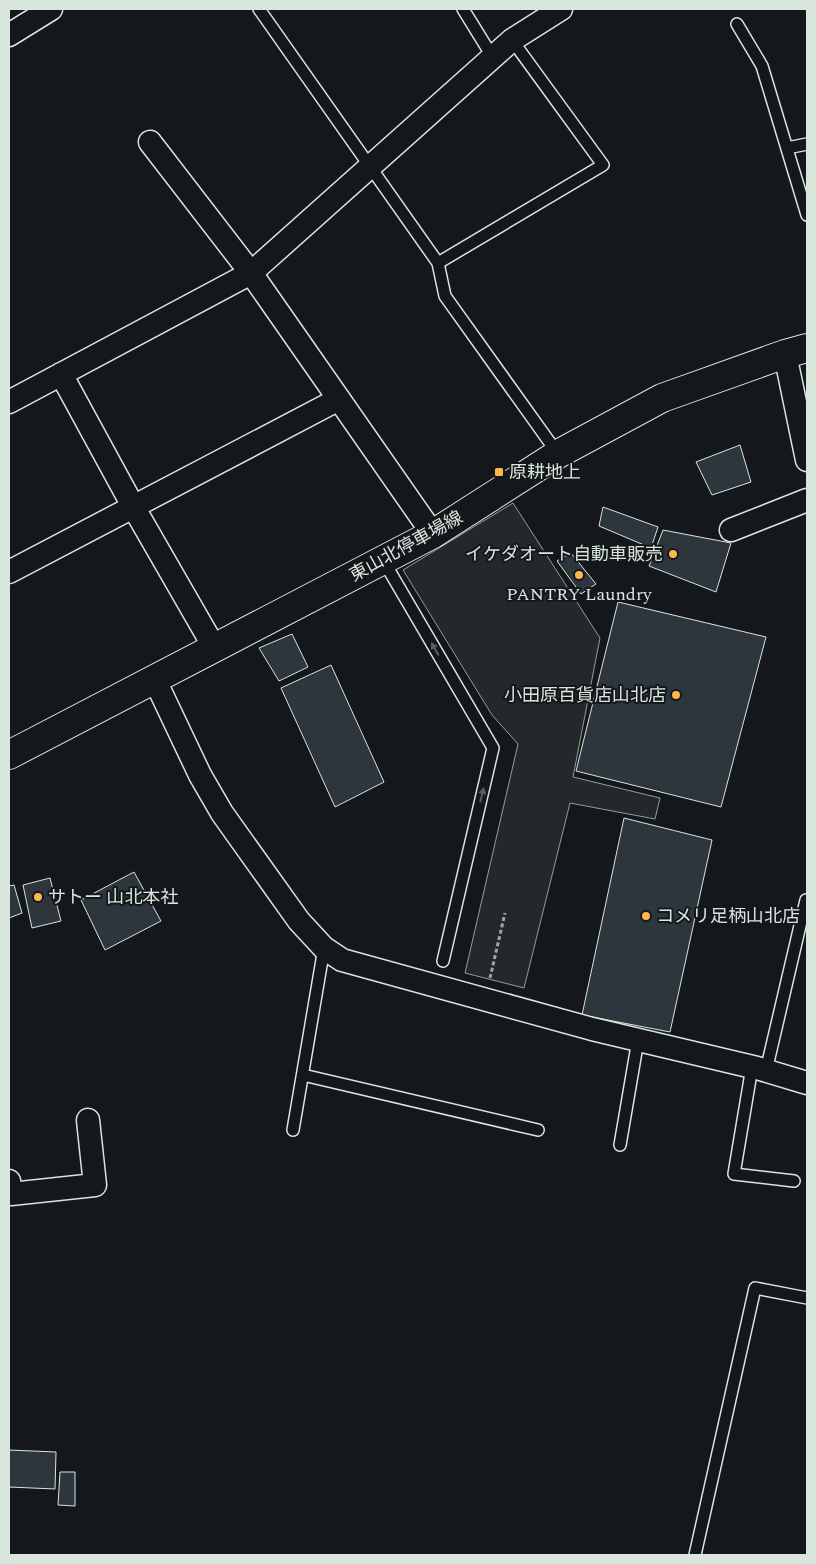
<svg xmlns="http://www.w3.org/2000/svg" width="816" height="1564" viewBox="0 0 816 1564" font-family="Spectral,'Noto Sans JP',serif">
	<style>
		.parking { fill: #24282b; stroke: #939e99 }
		.building { fill: #2c363c; stroke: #d8e6dc }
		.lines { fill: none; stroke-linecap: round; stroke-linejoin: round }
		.lane-casing { stroke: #d8e6dc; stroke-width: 14 }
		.street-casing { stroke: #d8e6dc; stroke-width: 25 }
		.secondary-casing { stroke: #d8e6dc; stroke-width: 30 }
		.path { stroke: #9da8a2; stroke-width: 3; stroke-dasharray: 4 2.5; stroke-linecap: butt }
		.lane { stroke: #14181c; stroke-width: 11 }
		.street { stroke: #14181c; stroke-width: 22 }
		.secondary { stroke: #14181c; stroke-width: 28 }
		.oneway { fill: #59605f }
		.poi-dot { fill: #ffb74d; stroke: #14181c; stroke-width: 2 }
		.labels { text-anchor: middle; stroke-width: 4; stroke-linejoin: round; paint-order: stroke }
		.poi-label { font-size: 18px; fill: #d8e6dc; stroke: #14181c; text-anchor: start }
		.street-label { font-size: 18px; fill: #d8e6dc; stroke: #14181c }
	</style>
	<rect width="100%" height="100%" fill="#14181c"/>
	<!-- parking -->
	<path class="parking" d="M 513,503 L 600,638 L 573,777 L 660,798 L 655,819 L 570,803 L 524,988 L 465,973 L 518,744 L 492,715 L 403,570 Z"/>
	<!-- building -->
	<path class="building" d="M 740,445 L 751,482 L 712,495 L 696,462 Z
		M 603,507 L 658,527 L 651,548 L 599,526 Z
		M 663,530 L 731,543 L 716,592 L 649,566 Z
		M 571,553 L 596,584 L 581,594 L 557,561 Z
		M 618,602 L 766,637 L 721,807 L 576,771 Z
		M 292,634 L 308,667 L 279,681 L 259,648 Z
		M 331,665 L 384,782 L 335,807 L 281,688 Z
		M 624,818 L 712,840 L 670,1032 L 582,1015 Z
		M 134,872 L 161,921 L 105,950 L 81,900 Z
		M 50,878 L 61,921 L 32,928 L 23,885 Z
		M 14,885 L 22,913 L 9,918 L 9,886 Z
		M 9,1450 L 56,1452 L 55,1489 L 9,1487 Z
		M 60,1472 L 75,1472 L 75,1506 L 58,1505 Z"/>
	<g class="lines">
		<!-- lane casing -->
		<g class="lane-casing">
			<path id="lane" d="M 259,9 L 438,263 L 445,296 L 558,454
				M 463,9 L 492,56
				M 737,24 L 762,66 L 807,215
				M 787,148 L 807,144
				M 438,263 L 603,165 L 512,40
				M 383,560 L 493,748 L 443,961
				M 752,1067 L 734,1174 L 794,1181
				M 766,1071 L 806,900
				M 303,1075 L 538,1130
				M 293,1130 L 324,948
				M 620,1145 L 638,1040
				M 695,1555 L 755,1288 L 807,1298"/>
		</g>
		<!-- street casing -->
		<g class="street-casing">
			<path id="street" d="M 9,35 L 51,9
				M 150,142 L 251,273 L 433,534
				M 785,354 L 807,460
				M 61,374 L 134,508 L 214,647
				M 9,402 L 251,273 L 512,40 L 561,9
				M 731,530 L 807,500
				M 9,572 L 339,399
				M 154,678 L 200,775 L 222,813 L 299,921 L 324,948 L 342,960 L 592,1029 L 757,1068 L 807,1083
				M 9,1181 L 11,1194 L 95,1185 L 88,1120"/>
		</g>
		<!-- secondary casing -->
		<g class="secondary-casing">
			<path id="secondary" d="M 9,755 L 433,534 L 558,454 L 662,398 L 785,354 L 807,348"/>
		</g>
		<!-- path -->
		<path class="path" d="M 490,978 L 505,913"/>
		<!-- lane -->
		<use href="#lane" class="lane"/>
		<!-- street -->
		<use href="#street" class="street"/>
		<!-- secondary -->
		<use href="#secondary" class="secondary"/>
	</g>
	<!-- one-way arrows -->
	<defs><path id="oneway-solid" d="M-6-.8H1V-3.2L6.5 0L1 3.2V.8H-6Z" transform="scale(1.25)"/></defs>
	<g class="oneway">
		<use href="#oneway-solid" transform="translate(435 649) rotate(-120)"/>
		<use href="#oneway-solid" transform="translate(482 795) rotate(-76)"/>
	</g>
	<!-- markers -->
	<g class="poi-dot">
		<rect x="494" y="467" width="10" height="10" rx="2.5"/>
		<circle cx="673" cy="554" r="5"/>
		<circle cx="579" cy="575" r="5"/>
		<circle cx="676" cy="695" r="5"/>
		<circle cx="38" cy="897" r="5"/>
		<circle cx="646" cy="916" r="5"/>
	</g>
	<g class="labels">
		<!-- poi labels -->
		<g class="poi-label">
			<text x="509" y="478">原耕地上</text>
			<text x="663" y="560" text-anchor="end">イケダオート自動車販売</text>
			<text x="579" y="600" text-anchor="middle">PANTRY Laundry</text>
			<text x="666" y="701" text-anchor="end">小田原百貨店山北店</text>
			<text x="48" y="903">サトー 山北本社</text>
			<text x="656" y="922">コメリ足柄山北店</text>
		</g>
		<!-- street labels -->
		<g class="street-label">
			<text transform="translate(406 546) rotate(-29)" y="6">東山北停車場線</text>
		</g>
	</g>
	<!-- border -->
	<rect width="816" height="1564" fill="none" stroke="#d8e6dc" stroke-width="20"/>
</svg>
